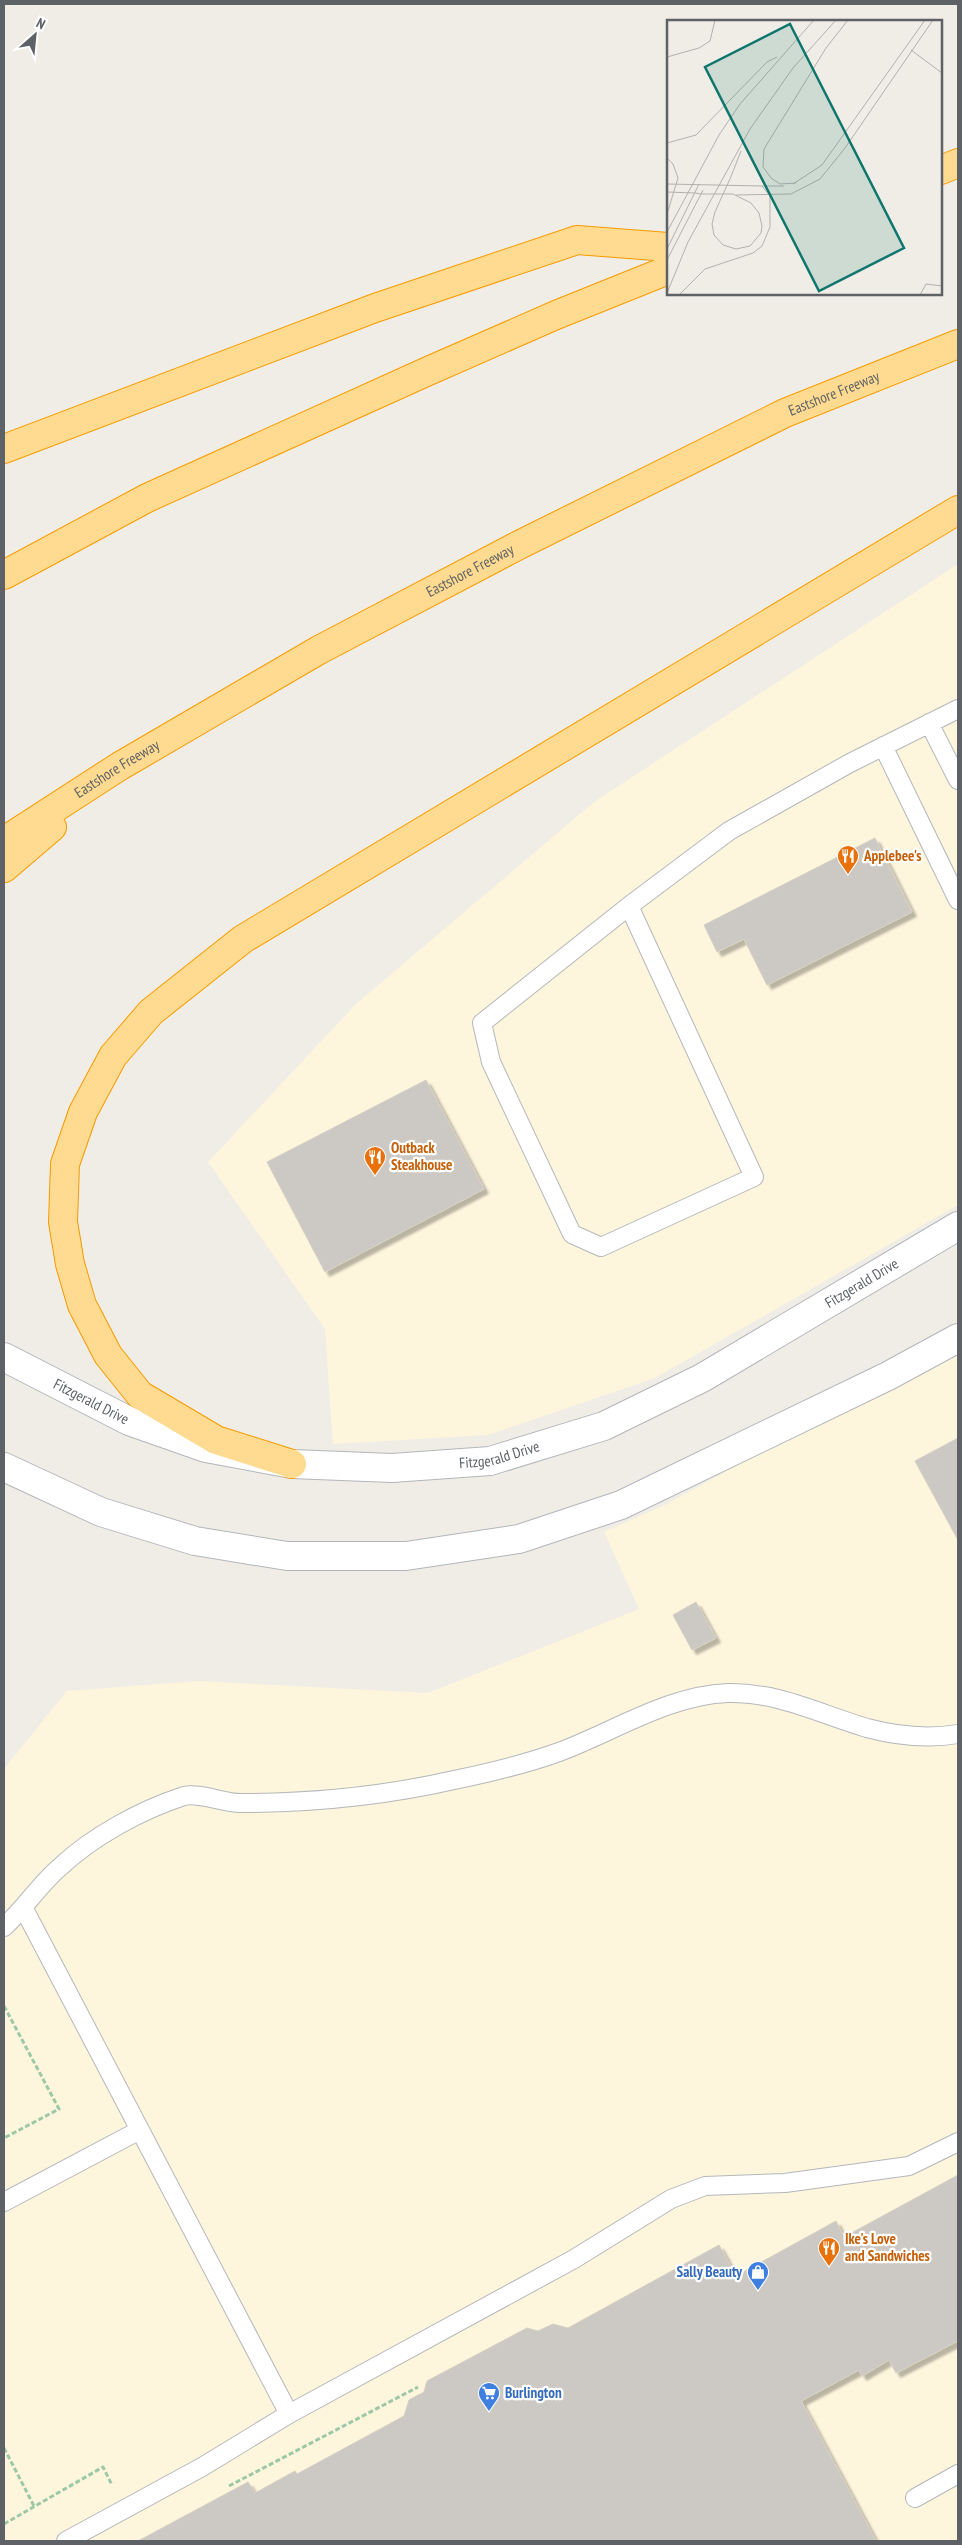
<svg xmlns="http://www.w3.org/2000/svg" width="962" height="2545" viewBox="0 0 962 2545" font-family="'PT Sans Narrow',sans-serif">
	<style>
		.commercial { fill: #fef5dd }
		.building { fill: #ccc8c3; stroke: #d5cfc4; filter: url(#shadow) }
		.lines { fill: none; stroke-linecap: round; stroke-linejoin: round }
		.lane-casing { stroke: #b4b7bb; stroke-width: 20 }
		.secondary-casing { stroke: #b2b6bb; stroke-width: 30 }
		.highway-casing { stroke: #f69b00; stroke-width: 30 }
		.path { stroke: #9cc8a6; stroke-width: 3; stroke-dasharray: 5 2.5; stroke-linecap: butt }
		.lane { stroke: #fff; stroke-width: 18 }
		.secondary { stroke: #fff; stroke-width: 28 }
		.highway { stroke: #fedb90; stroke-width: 28 }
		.labels { text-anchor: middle; stroke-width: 4.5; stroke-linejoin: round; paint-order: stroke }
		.street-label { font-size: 15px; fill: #5e6267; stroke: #fff }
		.food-label { font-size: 15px; font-weight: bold; fill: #c56008; stroke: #fff; text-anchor: start }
		.shop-label { font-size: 15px; font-weight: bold; fill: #366cbe; stroke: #fff; text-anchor: end }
		.inset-road { fill: none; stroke: #b2b1af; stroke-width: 1 }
		.view { fill: #0f766e; fill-opacity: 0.15; stroke: #0f766e; stroke-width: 2.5 }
		.inset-edge { fill: none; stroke: #5e6267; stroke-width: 2.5 }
	</style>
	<defs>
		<filter id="shadow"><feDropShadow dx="4.5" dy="4.5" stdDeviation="1" flood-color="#0004"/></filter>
	</defs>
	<rect width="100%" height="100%" fill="#f0ede6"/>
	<!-- commercial -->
	<path class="commercial" d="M 958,564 L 958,1205 L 655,1378 L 488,1435 L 333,1444 L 325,1329 L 208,1162 L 356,1004 L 594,802 Z
		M 958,1343 L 958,2541 L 4,2541 L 4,1769 L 67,1691 L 199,1681 L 428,1693 L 639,1609 L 604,1532 L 667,1504 Z"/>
	<!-- building -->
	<path class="building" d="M 875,838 L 912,912 L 767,985 L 744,939 L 717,952 L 704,925 Z
		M 426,1080 L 484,1189 L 325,1272 L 267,1162 Z
		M 958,1438 L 958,1540 L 915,1461 Z
		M 696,1602 L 716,1638 L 692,1650 L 673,1615 Z
		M 958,2175 L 958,2341 L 896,2373 L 889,2360 L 862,2376 L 859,2370 L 801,2401 L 876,2541 L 138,2541 L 248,2482 L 255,2493 L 295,2471 L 297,2474 L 404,2416 L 409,2400 L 424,2392 L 427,2381 L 527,2328 L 538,2331 L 553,2324 L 568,2328 L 719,2245 L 736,2276 L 836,2221 L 844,2237 Z"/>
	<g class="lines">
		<!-- lane casing -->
		<g class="lane-casing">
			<path id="lane" d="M 929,723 L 958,780
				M 883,746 L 958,900
				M 629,906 L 754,1177 L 601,1247 L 572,1234 L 491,1062 L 482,1023 L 629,906 L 729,831 L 850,763 L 958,709
				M 24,1909 L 289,2414
				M 4,1927 C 24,1909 39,1885 60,1867 C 93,1836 141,1810 184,1796 C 198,1792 224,1803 240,1803 C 312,1803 384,1796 454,1780 C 488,1773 526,1764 559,1752 C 613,1732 669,1695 728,1693 C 778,1692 820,1714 867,1728 C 897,1736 927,1739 958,1734
				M 4,2202 L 138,2131
				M 915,2498 L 958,2474
				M 66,2541 L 202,2467 L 289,2414 L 574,2259 L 671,2199 L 705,2186 L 785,2183 L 909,2166 L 958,2142"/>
		</g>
		<!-- secondary casing -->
		<g class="secondary-casing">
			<g id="secondary">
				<path id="s1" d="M 4,1357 L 129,1421 L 206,1448 L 292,1464 L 392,1468 L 490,1461 L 604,1426 L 702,1378 L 958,1226"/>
				<path d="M 4,1467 L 101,1512 L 195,1541 L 287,1556 L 406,1556 L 519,1539 L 621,1505 L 888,1376 L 958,1338"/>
			</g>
		</g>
		<!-- highway casing -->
		<g class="highway-casing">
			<g id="highway">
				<path d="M 941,170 L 958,163"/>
				<path d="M 4,449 L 375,308 L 577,240 L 668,247"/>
				<path d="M 4,575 L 147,498 L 426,372 L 556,315 L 668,270"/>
				<path id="s2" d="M 4,841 L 120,766 L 319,650 L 519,545 L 785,413 L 958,344"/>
				<path d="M 4,868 L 52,827"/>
				<path d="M 292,1464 L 216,1440 L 140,1395 L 108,1355 L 82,1305 L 70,1264 L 63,1222 L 65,1164 L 83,1112 L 113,1056 L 151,1012 L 243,939 L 958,510"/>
			</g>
		</g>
		<!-- path -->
		<path class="path" d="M 4,2006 L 59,2109 L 4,2138
			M 4,2448 L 35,2508
			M 229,2486 L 418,2387
			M 4,2524 L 103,2467 L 112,2485"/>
		<!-- lane -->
		<use href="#lane" class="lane"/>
		<!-- secondary -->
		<use href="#secondary" class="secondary"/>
		<!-- highway -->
		<use href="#highway" class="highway"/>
	</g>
	<!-- icons -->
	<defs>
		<g id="restaurant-pin" transform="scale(1.125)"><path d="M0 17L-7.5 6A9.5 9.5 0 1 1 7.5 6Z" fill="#e8710a" stroke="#fff"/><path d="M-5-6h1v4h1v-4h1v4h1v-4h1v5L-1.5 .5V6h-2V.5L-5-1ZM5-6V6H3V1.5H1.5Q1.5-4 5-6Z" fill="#fff"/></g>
		<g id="shop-pin" transform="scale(1.125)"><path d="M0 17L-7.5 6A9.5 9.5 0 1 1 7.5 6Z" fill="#3f7fe0" stroke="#fff"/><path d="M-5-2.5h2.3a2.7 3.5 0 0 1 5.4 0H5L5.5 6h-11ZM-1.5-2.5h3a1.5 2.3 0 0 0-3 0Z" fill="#fff"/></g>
		<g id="supermarket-pin" transform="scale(1.125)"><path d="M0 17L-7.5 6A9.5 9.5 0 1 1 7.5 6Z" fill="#3f7fe0" stroke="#fff"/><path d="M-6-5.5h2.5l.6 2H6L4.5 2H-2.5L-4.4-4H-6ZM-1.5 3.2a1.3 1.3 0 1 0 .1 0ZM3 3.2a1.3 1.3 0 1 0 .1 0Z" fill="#fff"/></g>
	</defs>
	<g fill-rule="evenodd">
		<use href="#restaurant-pin" x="848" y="856"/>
		<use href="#restaurant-pin" x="375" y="1157"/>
		<use href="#restaurant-pin" x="829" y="2248"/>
		<use href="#shop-pin" x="758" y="2272"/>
		<use href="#supermarket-pin" x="489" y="2393"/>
	</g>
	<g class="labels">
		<!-- street labels -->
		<g class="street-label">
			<text dy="5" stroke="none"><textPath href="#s2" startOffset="944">Eastshore Freeway</textPath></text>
			<text dy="5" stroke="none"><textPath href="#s2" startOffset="539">Eastshore Freeway</textPath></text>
			<text dy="5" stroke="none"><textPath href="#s2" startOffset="134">Eastshore Freeway</textPath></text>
			<text dy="5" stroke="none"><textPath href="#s1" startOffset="922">Fitzgerald Drive</textPath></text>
			<text dy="5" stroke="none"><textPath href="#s1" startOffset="98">Fitzgerald Drive</textPath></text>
			<text dy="5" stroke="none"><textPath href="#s1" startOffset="518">Fitzgerald Drive</textPath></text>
		</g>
		<!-- food labels -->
		<g class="food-label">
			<text x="864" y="861">Applebee's</text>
			<text x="391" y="1153">Outback<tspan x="391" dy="17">Steakhouse</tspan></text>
			<text x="845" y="2244">Ike's Love<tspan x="845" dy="17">and Sandwiches</tspan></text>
		</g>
		<!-- shop labels -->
		<g class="shop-label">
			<text x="742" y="2277">Sally Beauty</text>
			<text x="505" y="2398" text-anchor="start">Burlington</text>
		</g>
	</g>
	<!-- overview -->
	<g transform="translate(667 20)">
		<rect width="275" height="275" fill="#f0ede6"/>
		<path class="inset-road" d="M 244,30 L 275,53M 0,37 L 32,28 L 43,21 L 48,0M 0,123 L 29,115 L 100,42 L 110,37M 0,138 L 6,144 L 11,158 L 0,194M 129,163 L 113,164 L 104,158 L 96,147 L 97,129 L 159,28 L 181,0M 0,164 L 95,166 L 103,176 L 103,207 L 95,226 L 86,233 L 38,249 L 12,275M 126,164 L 155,145 L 258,0M 95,166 L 117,166M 0,172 L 28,173 L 34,174 L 66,174 L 84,183 L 92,193 L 95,206 L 94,213 L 83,226 L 69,229 L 56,225 L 47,215 L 45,204 L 48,192 L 52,183 L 63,159 L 74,131M 69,175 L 124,174 L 153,159 L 178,128 L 266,0M 0,212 L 52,115 L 73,84 L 147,0M 0,229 L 32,164M 0,240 L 36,170M 0,273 L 21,222 L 83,109 L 126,48 L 169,0M 253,275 L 259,264 L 275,266"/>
		<path class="view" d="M 123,4 L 237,228 L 152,271 L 38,47 Z"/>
		<rect width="275" height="275" class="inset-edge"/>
	</g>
	<!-- border -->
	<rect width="962" height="2545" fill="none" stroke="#5e6267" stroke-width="10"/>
	<!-- north arrow -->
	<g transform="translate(35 35) rotate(27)" stroke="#ffffff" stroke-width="4" paint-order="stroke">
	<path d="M0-4L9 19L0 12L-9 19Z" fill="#5e6267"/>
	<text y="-8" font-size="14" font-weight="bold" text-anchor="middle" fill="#5e6267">N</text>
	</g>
</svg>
